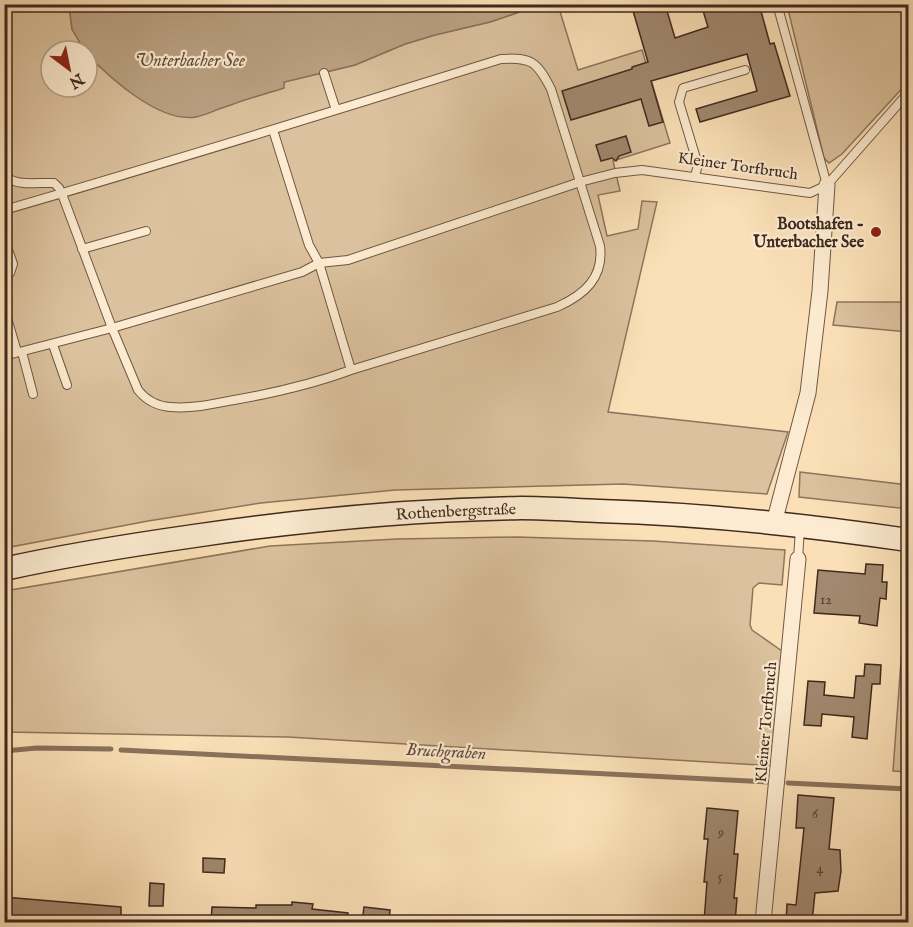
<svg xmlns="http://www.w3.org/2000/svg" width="913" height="927" viewBox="0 0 913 927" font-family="'IM FELL English',serif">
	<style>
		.green { fill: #dbc19d; stroke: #8e755e; stroke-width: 1.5 }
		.water { fill: #bba283; stroke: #8a725b; stroke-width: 1.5 }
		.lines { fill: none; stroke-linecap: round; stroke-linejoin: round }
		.stream { stroke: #8a725b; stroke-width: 5 }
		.building { fill: #a1886e; stroke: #40291f; stroke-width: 1.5 }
		.lane-casing { stroke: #6f5745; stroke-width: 10 }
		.street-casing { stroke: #6f5745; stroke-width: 17 }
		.secondary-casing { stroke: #40291f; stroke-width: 25 }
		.lane { stroke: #fcebd0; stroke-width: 8 }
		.street { stroke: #fcebd0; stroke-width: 15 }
		.secondary { stroke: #fcebd0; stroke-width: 22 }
		.poi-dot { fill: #8f2418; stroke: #fcebd0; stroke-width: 2 }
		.labels { text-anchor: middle; stroke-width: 4.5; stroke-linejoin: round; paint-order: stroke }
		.number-label { font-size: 14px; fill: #584133 }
		.street-label { font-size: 16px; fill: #40291f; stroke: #fcebd0 }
		.poi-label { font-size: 16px; font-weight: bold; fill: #40291f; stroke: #fcebd0; text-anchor: end }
		.water-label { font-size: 18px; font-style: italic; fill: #654d3d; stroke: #fcebd0 }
	</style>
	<rect width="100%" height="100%" fill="#fbe0b7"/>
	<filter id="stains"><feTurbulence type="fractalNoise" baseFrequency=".00333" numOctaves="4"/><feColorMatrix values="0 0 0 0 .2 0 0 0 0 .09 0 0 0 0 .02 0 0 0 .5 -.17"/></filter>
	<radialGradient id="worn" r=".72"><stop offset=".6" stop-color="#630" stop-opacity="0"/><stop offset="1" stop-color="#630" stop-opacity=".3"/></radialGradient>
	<!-- green -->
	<path class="green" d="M 4,5 L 69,5 L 72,29 L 85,51 L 51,51 L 51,87 L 87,87 L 87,54 L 100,67 L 234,103 L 283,88 L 284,82 L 355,65 L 405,44 L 438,34 L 490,22 L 537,6 L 558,5 L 578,70 L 642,50 L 670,143 L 613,161 L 620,191 L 598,195 L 607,236 L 638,229 L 642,201 L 657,202 L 608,412 L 788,432 L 767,494 L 623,484 L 395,490 L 261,503 L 148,521 L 5,548 Z
		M 787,5 L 908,5 L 908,82 L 842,154 L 829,163 L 824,158 Z
		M 837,302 L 908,302 L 908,332 L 833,325 Z
		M 800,472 L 908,485 L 908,509 L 799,497 Z
		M 516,537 L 653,541 L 785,550 L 782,585 L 759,583 L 753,588 L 750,625 L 752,630 L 782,651 L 775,766 L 288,737 L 5,732 L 5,591 L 270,546 L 397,539 Z
		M 904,620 L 908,620 L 908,772 L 893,771 Z"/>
	<!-- water -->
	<path class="water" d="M 69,5 L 551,5 L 537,6 L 490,22 L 435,35 L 405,44 L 355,65 L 284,82 L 284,88 C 266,94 248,98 231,105 C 219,108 207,115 196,117 C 159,123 110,78 87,54 L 87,51 L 84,50 L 72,29 Z"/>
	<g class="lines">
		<!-- stream -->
		<path class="stream" d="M 121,750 L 769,782
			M 4,751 L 37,748 L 111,749
			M 788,783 L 908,789"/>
	</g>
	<!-- building -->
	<path class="building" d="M 631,4 L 665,4 L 675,38 L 708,27 L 701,4 L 759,4 L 770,44 L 774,43 L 790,96 L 700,122 L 696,109 L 757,91 L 747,54 L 651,81 L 663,122 L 649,126 L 641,99 L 571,120 L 562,91 L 632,69 L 632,67 L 648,62 Z
		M 626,136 L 631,152 L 619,156 L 616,161 L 612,158 L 601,161 L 596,145 Z
		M 866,564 L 883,565 L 882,582 L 887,582 L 886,599 L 880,598 L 877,626 L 859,623 L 860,616 L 814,613 L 818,570 L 865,574 Z
		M 865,664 L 881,665 L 880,684 L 872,684 L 867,739 L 852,737 L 854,717 L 822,714 L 821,726 L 804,725 L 808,681 L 825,682 L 824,695 L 854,698 L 856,676 L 864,676 Z
		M 798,795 L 834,798 L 829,849 L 840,850 L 841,871 L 838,891 L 815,893 L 812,922 L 786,922 L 787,904 L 796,905 L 804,828 L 796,828 Z
		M 707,808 L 738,811 L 734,854 L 738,854 L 734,898 L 737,898 L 735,922 L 704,922 L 707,882 L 704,882 L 708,839 L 704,839 Z
		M 203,858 L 225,859 L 224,873 L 203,872 Z
		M 150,883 L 164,884 L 163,906 L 149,906 Z
		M 4,897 L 121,907 L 121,922 L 4,922 Z
		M 292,902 L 313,904 L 312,909 L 348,913 L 347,922 L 211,922 L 212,907 L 256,908 L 256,905 L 292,905 Z
		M 364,907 L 390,910 L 389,922 L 362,922 Z"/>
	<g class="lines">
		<!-- lane casing -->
		<g class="lane-casing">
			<path id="lane" d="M 777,4 L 827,185
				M 324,73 L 336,110
				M 273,130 L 309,245 L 319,263 L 351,370
				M 4,176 C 19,187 37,182 54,183 L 59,188 L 62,194 L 112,328 L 138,390 C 146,400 157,406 170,407 C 191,409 214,404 234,400 C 274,393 313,384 351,370 L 557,307 C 584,295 604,278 600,246 L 551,89 C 537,62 532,57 501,59 C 336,110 171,162 4,210
				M 695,176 L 698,165 L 679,102 L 683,88 L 745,70
				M 4,238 L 13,264 L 10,273 L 4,277
				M 82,249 L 146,231
				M 4,308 L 17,352
				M 53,345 L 67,385
				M 22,352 L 33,394
				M 4,356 L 112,328 L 302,272 L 319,263 L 348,260 L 580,182 L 615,173 L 642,170 L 810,193 L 827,185 L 908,93
				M 798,559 L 800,528"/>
		</g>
		<!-- street casing -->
		<g class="street-casing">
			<path id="street" d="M 774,523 L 808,393 L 820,291 L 827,185
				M 763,922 L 798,559"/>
		</g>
		<!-- secondary casing -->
		<g class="secondary-casing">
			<g id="secondary">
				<path id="s1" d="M 4,569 C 67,555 131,545 194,536 C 302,520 412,510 521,508 C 547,508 573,510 599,511 C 703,514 806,525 908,540"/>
			</g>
		</g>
		<!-- lane -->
		<use href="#lane" class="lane"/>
		<!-- street -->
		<use href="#street" class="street"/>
		<!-- secondary -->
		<use href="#secondary" class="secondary"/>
	</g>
	<!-- markers -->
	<circle class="poi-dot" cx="876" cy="232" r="6"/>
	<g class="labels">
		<!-- number labels -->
		<g class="number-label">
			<text x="826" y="604">12</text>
			<text x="815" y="818">6</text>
			<text x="721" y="837">9</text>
			<text x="820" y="873">4</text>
			<text x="720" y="881">5</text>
		</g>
		<!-- street labels -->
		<g class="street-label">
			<text transform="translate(738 165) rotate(8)" y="6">Kleiner Torfbruch</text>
			<text dy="6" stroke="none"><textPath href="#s1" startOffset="456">Rothenbergstraße</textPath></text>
			<text transform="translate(765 722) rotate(-85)" y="6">Kleiner Torfbruch</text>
		</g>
		<!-- poi labels -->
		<g class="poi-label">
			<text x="864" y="229">Bootshafen -<tspan x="864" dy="18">Unterbacher See</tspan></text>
		</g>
		<!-- water labels -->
		<g class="water-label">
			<text x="190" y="66">Unterbacher See</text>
			<text transform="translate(446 751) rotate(3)" y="6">Bruchgraben</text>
		</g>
	</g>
	<!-- margin -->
	<rect width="913" height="927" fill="none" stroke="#fbe0b7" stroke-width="24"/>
	<rect x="6" y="6" width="901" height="915" fill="none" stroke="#40291f" stroke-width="3"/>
	<rect x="12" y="12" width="889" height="903" fill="none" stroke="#40291f" stroke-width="1.5"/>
	<!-- north arrow -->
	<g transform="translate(69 69) rotate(148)"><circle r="28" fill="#fcebd0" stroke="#b19d89" stroke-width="1.5"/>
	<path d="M0-4.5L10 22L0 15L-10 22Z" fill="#8f2418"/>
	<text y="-9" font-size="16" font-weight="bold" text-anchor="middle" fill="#40291f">N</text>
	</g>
	<rect width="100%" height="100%" filter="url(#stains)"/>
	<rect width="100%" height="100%" fill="url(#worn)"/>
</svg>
